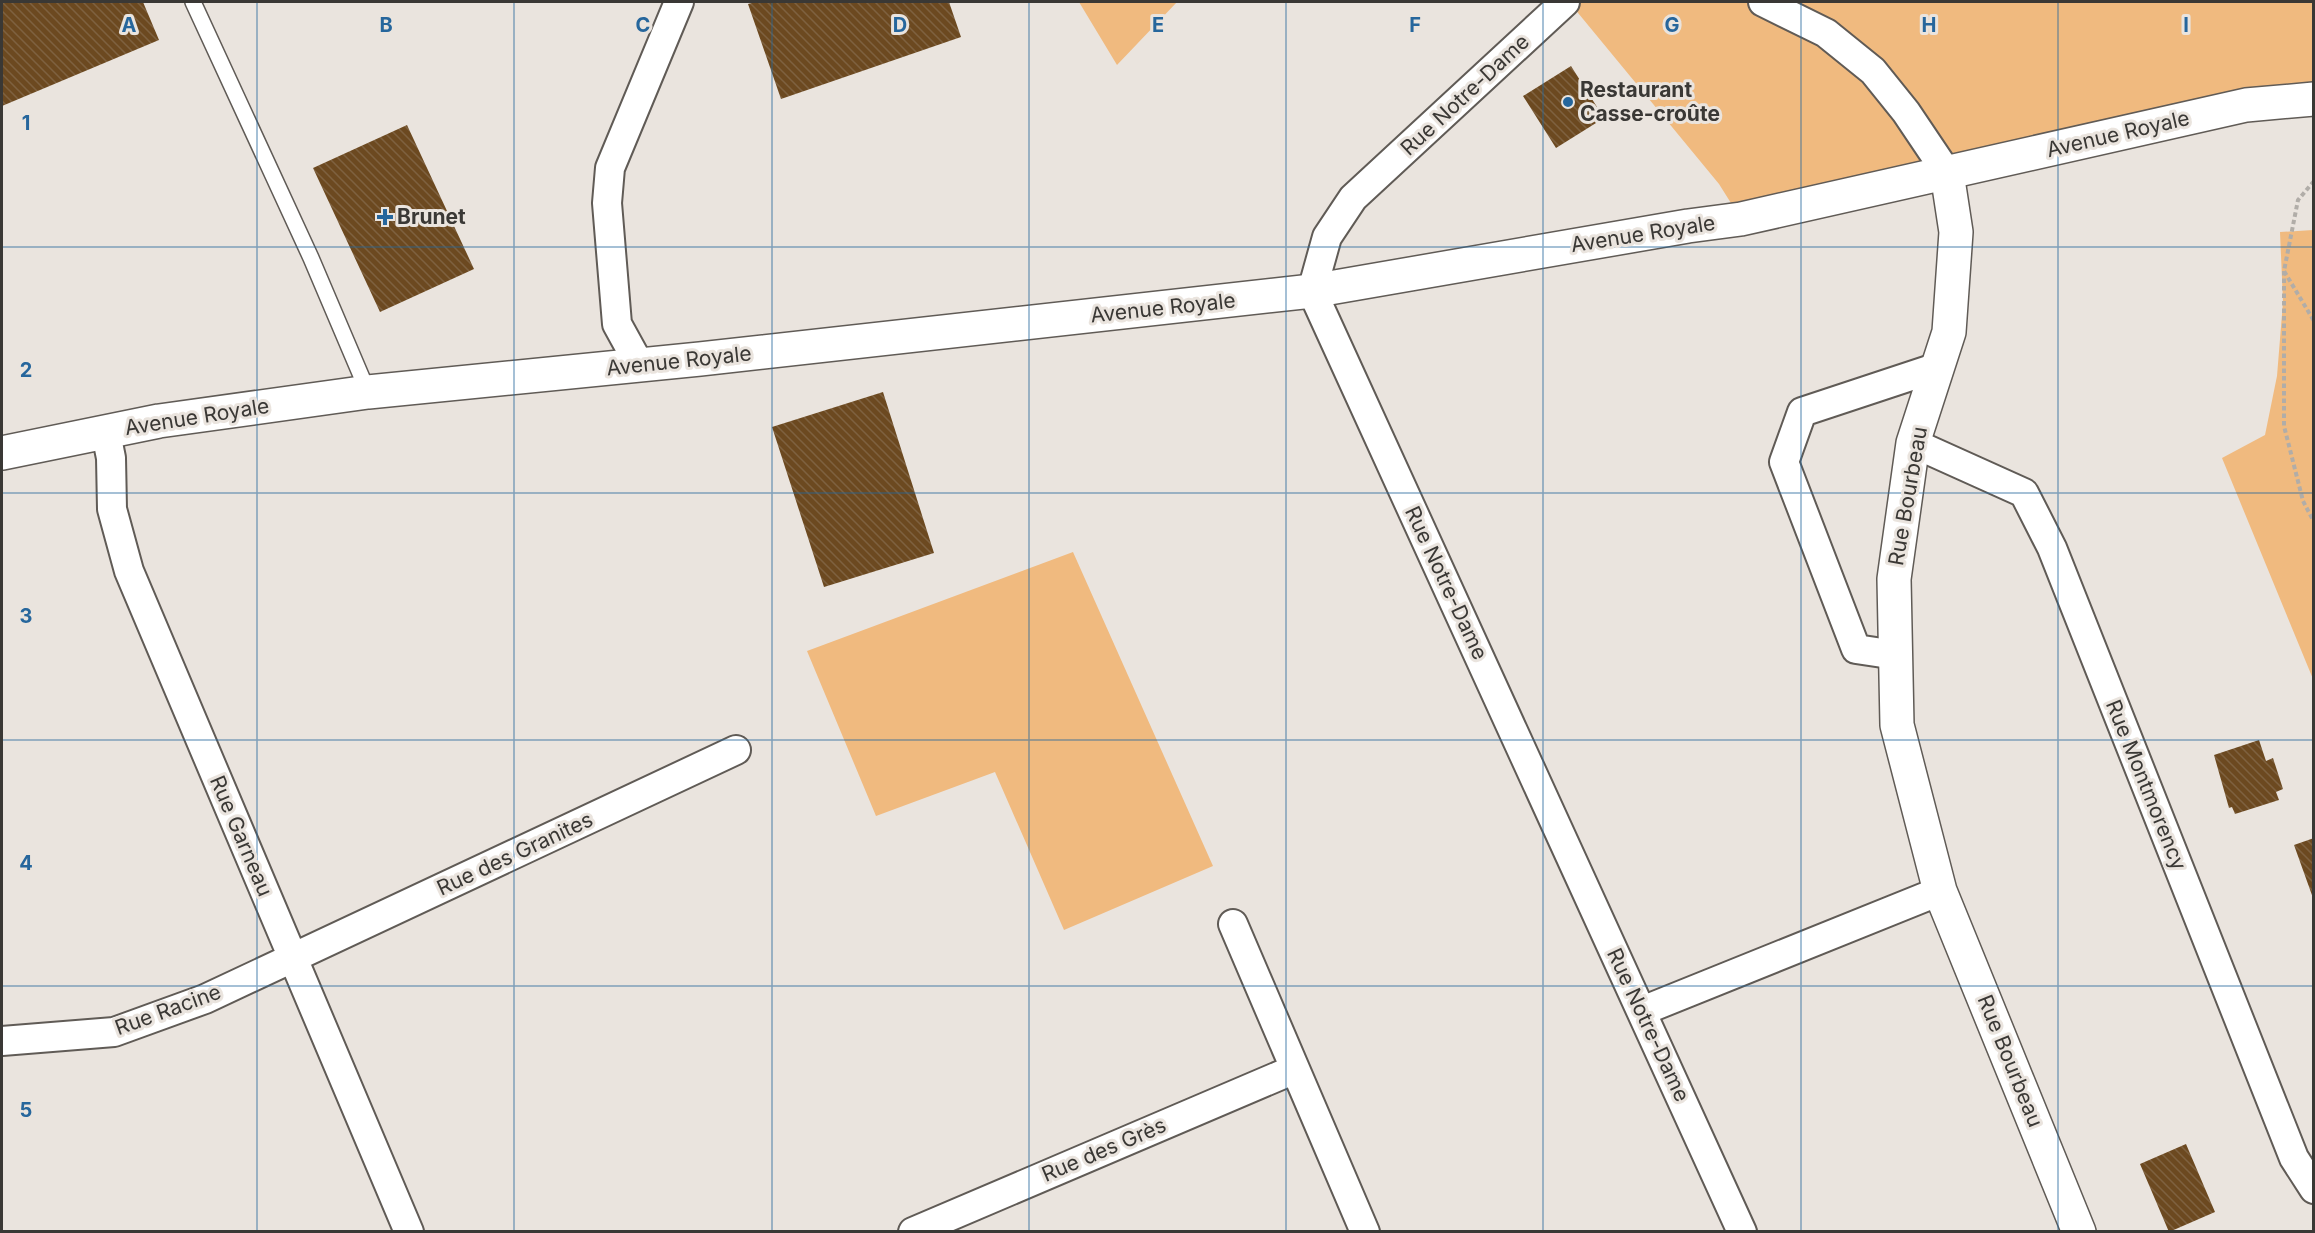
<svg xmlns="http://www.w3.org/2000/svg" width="2315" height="1233" viewBox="0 0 2315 1233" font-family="Inter,sans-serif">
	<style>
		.park { fill: #f0ba7f }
		.building { fill: url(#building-back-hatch) }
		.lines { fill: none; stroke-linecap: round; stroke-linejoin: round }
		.service-casing { stroke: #605b56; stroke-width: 18 }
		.minor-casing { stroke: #605b56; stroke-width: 32 }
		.tertiary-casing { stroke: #605b56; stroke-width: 36 }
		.secondary-casing { stroke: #605b56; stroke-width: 36 }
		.path { stroke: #b1ada8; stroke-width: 4; stroke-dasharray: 4.5 3; stroke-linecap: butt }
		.service { stroke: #fff; stroke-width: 15 }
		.minor { stroke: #fff; stroke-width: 28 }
		.tertiary { stroke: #fff; stroke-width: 33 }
		.secondary { stroke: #fff; stroke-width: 33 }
		.grid { fill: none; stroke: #26669c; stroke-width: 1.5; stroke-opacity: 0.55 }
		.poi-dot { fill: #26669c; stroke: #eae4de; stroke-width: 2 }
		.labels { text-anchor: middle; stroke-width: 6; stroke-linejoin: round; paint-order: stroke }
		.poi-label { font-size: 21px; font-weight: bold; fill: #3a3835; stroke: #eae4de; text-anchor: start }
		.street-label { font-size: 21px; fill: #3a3835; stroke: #eae4de }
		.grid-label { font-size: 20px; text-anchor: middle; font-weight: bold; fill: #26669c; stroke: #eae4de; stroke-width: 6; stroke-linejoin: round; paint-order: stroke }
	</style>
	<defs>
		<pattern id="building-back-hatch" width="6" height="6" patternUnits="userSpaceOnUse" patternTransform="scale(1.5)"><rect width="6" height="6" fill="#6c4920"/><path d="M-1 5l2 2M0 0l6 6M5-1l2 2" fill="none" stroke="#7e6140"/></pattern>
	</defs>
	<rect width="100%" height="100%" fill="#eae4de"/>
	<!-- park -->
	<path class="park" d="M 1079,2 L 1177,2 L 1117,65 Z
		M 1569,2 L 2313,2 L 2313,99 L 1741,219 L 1719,184 Z
		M 2313,230 L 2314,230 L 2313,679 L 2222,458 L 2265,435 L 2277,376 L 2283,302 L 2280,232 Z
		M 1073,552 L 1213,866 L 1064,930 L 995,772 L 876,816 L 807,651 Z"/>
	<!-- building -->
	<path class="building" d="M 2,2 L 143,2 L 159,40 L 2,106 Z
		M 755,2 L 949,2 L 961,37 L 781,99 L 748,4 Z
		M 1571,66 L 1604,118 L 1556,148 L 1523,96 Z
		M 407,125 L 474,269 L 380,312 L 313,168 Z
		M 883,392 L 934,553 L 824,587 L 772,427 Z
		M 2259,740 L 2266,761 L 2273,758 L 2283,789 L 2276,792 L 2279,800 L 2235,814 L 2232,807 L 2229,808 L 2214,755 Z
		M 2314,838 L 2314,898 L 2313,898 L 2294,845 Z
		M 2186,1144 L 2215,1212 L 2169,1232 L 2140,1164 Z"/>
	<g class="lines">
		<!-- service casing -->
		<g class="service-casing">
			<path id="service" d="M 193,2 L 311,258 L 368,392"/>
		</g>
		<!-- minor casing -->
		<g class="minor-casing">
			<path id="minor" d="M 1565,2 L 1353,198 L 1327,237 L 1312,291 L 1742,1232
				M 1763,2 L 1826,33 L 1873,71 L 1906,112 L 1947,173
				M 639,364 L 617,324 L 607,203 L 610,168 L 679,2
				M 106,433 L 111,458 L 112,509 L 129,571 L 409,1232
				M 1913,443 L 2024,493 L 2052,548 L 2294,1158 L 2314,1189
				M 1896,655 L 1856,649 L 1784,462 L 1802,412 L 1938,367
				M 1233,924 L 1365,1232
				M 1642,1011 L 1940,891
				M 2,1041 L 114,1032 L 205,999 L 736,750
				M 913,1232 L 1295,1069"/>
		</g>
		<!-- tertiary casing -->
		<g class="tertiary-casing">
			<path id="tertiary" d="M 1947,173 L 1956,232 L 1949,332 L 1913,443 L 1894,579 L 1897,725 L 1940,891 L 2079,1232"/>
		</g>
		<!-- secondary casing -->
		<g class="secondary-casing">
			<path id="secondary" d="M 2,453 L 159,421 L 368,392 L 700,359 L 1312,291 L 1688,226 L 1741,219 L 2246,105 L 2314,99"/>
		</g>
		<!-- path -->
		<path class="path" d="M 2314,181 L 2298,200 L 2284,271 L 2314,321
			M 2284,271 L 2284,426 L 2303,501 L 2314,522"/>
		<!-- service -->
		<use href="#service" class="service"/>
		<!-- minor -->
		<use href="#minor" class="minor"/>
		<!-- tertiary -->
		<use href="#tertiary" class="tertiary"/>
		<!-- secondary -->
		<use href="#secondary" class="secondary"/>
	</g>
	<!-- grid -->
	<path class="grid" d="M 257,2 L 257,1232M 514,2 L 514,1232M 772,2 L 772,1232M 1029,2 L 1029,1232M 1286,2 L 1286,1232M 1543,2 L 1543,1232M 1801,2 L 1801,1232M 2058,2 L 2058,1232M 2,247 L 2314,247M 2,493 L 2314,493M 2,740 L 2314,740M 2,986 L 2314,986"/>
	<!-- markers -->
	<g class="poi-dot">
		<circle cx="1568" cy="102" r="6"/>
		<path d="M382 208h6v6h6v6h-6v6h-6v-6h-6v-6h6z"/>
	</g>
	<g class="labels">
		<!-- poi labels -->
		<g class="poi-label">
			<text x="1580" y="97">Restaurant<tspan x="1580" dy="24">Casse-croûte</tspan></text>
			<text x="397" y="224">Brunet</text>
		</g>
		<!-- street labels -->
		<g class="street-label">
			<text transform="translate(1465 95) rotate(-43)" y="7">Rue Notre-Dame</text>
			<text transform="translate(2118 134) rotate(-13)" y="7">Avenue Royale</text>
			<text transform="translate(1643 234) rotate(-9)" y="7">Avenue Royale</text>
			<text transform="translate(1163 308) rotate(-6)" y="7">Avenue Royale</text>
			<text transform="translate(679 361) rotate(-6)" y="7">Avenue Royale</text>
			<text transform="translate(197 417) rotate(-9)" y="7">Avenue Royale</text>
			<text transform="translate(1908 496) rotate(-80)" y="7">Rue Bourbeau</text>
			<text transform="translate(1446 583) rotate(65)" y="7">Rue Notre-Dame</text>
			<text transform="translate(2146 785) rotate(68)" y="7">Rue Montmorency</text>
			<text transform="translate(241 836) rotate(67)" y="7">Rue Garneau</text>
			<text transform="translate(515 854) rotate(-25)" y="7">Rue des Granites</text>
			<text transform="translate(168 1010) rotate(-20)" y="7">Rue Racine</text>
			<text transform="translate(1648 1025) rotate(65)" y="7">Rue Notre-Dame</text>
			<text transform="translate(2010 1061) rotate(68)" y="7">Rue Bourbeau</text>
			<text transform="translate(1104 1150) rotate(-23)" y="7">Rue des Grès</text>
		</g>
	</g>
	<g class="grid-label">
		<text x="129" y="32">A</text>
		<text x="386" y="32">B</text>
		<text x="643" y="32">C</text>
		<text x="900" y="32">D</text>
		<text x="1158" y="32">E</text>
		<text x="1415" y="32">F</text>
		<text x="1672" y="32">G</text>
		<text x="1929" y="32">H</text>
		<text x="2186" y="32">I</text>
		<text x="26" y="130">1</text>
		<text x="26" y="377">2</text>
		<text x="26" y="623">3</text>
		<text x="26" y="870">4</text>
		<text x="26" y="1117">5</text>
	</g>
	<!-- border -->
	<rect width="2315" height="1233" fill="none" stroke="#3a3835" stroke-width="6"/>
</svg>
